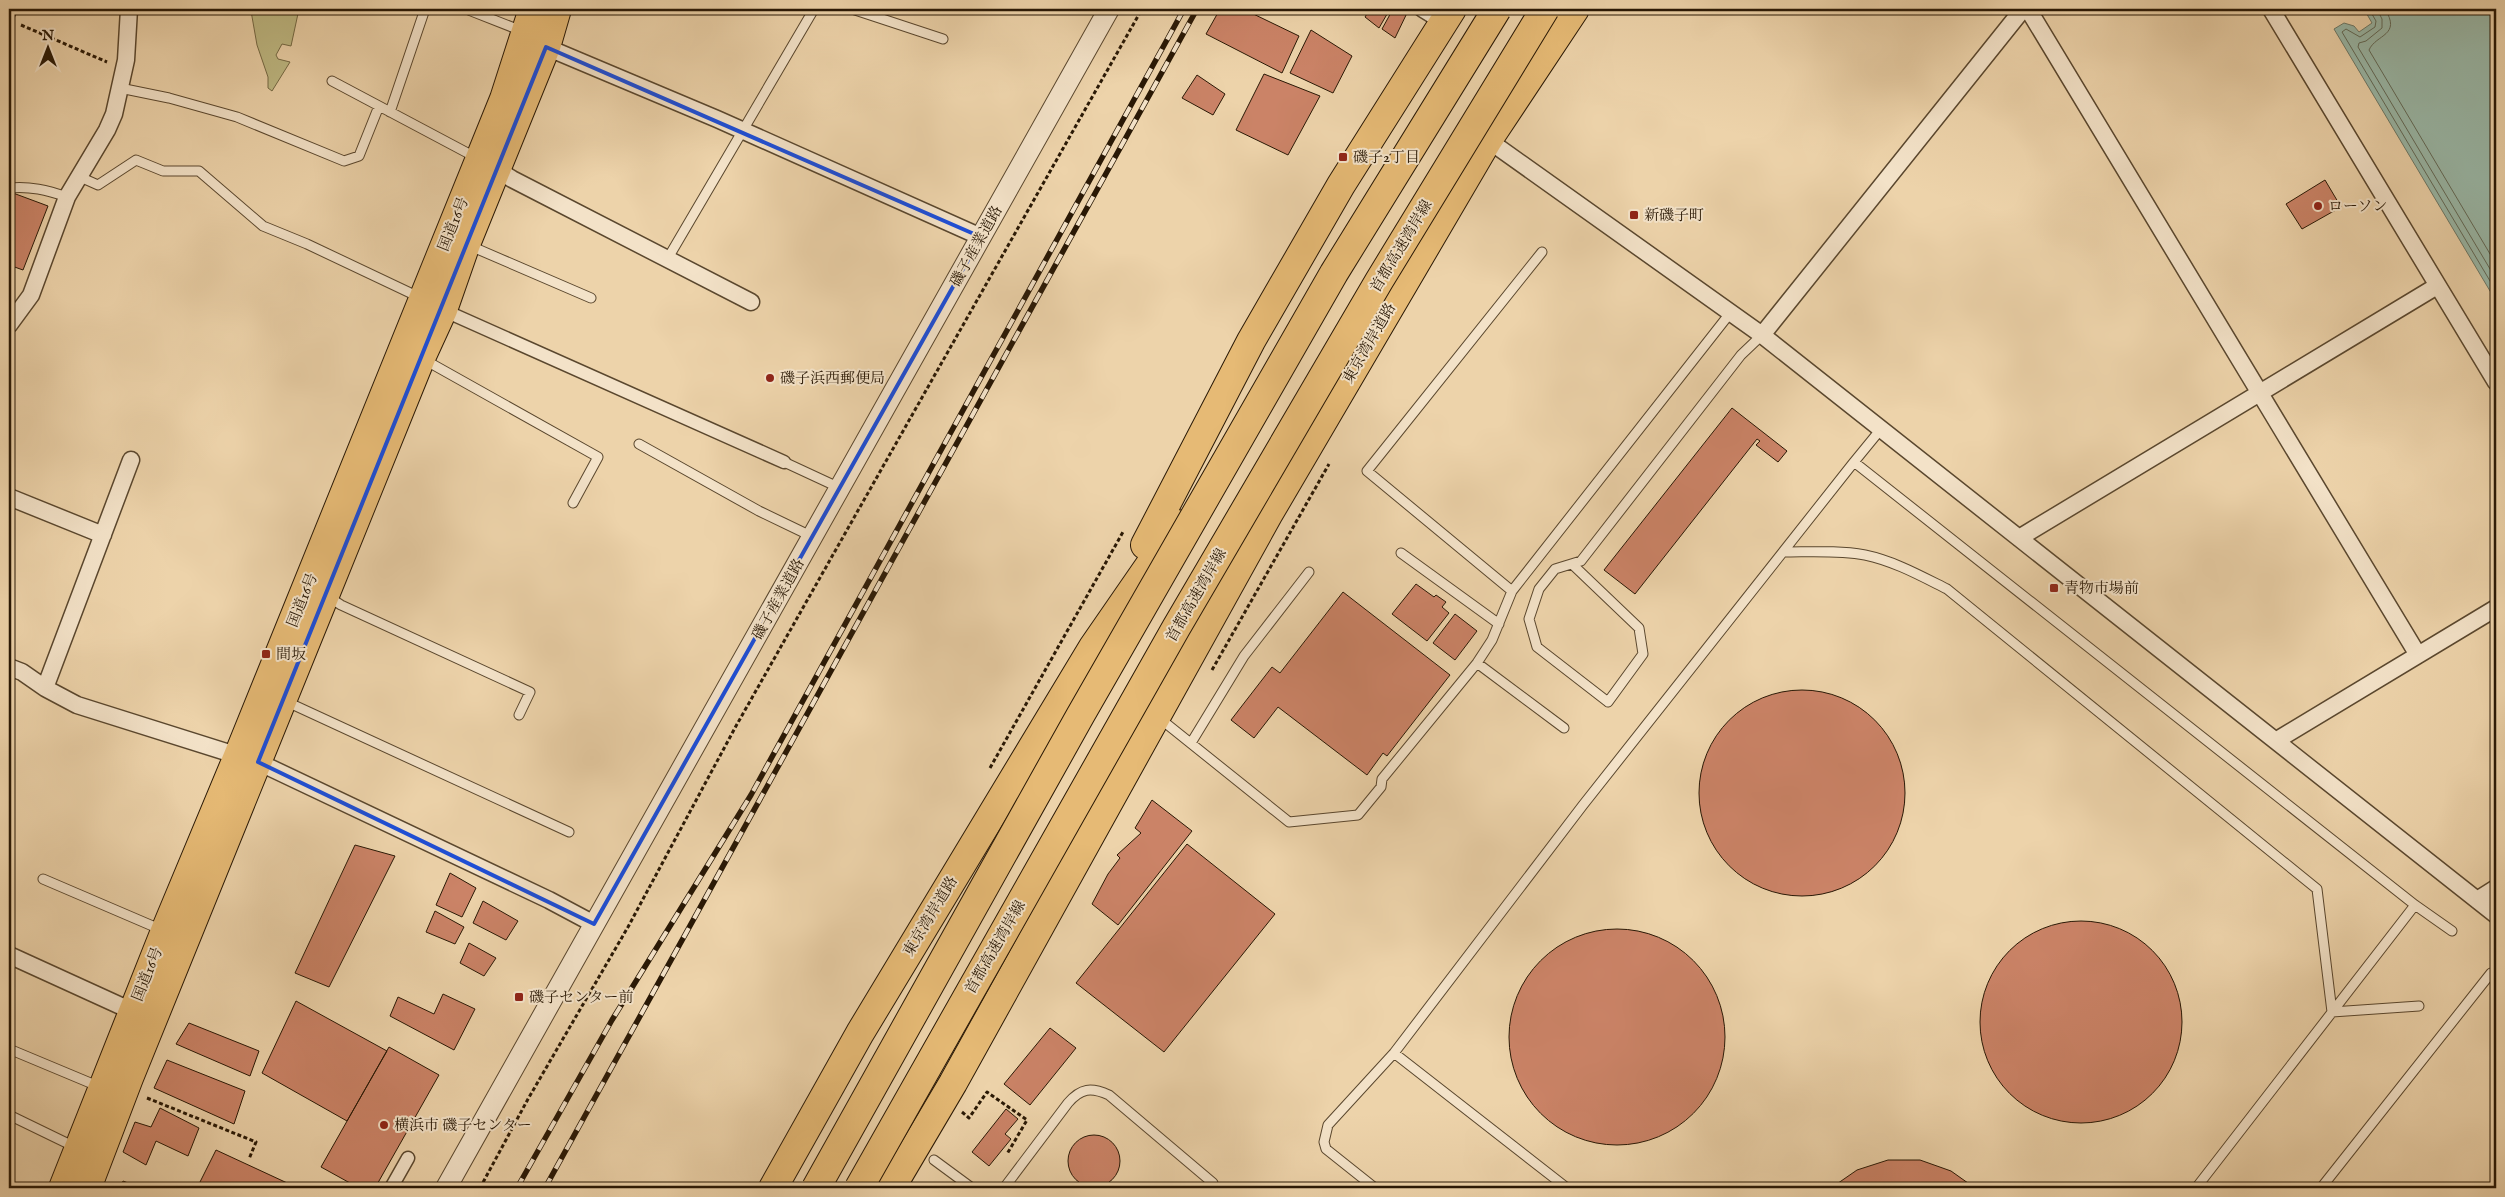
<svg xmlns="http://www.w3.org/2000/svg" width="2505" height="1197" viewBox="0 0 2505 1197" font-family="'IM FELL English','Noto Serif JP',serif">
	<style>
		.green { fill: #bfba84; stroke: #746944 }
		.water { fill: #99b8a8; stroke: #6c7867 }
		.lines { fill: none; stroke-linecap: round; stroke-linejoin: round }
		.shore { stroke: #616856; stroke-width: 1 }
		.building { fill: #cb8367; stroke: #291805 }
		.service-casing { stroke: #5a472e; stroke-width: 11 }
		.pedestrian-casing { stroke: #5a472e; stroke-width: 15 }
		.minor-casing { stroke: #5a472e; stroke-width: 19 }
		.tertiary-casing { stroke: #5a472e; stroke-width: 22 }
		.trunk-casing { stroke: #291805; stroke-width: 30 }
		.path { stroke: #291805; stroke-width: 3; stroke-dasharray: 4 2.5; stroke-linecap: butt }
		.service { stroke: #f3e2c8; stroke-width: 9 }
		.pedestrian { stroke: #f3e2c8; stroke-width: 12 }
		.minor { stroke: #f3e2c8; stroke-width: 16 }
		.tertiary { stroke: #f3e2c8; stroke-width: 20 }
		.trunk { stroke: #e6ba75; stroke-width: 28 }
		.rail-casing { stroke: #291805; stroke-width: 5.5 }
		.rail { stroke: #f3e2c8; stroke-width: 4; stroke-dasharray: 11; stroke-linecap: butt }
		.motorway-bridge-casing { stroke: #291805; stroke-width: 30; stroke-linecap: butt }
		.motorway-bridge { stroke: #e6ba75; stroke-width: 28 }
		.marked { fill: none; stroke: #1d4ed8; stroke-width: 4; stroke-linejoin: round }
		.poi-dot { fill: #8f2418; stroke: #f3e2c8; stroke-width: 2 }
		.labels { text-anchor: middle; stroke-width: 4; stroke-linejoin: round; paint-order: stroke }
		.poi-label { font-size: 15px; fill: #291805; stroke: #f3e2c8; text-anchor: start }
		.street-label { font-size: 15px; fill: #291805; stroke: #f3e2c8 }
	</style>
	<rect width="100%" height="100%" fill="#edd3aa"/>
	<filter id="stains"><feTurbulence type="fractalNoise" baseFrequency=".004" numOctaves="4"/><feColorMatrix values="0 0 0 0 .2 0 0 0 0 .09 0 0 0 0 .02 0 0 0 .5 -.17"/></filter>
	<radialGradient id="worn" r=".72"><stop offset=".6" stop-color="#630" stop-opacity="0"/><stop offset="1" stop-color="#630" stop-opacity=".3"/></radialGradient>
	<!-- green -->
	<path class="green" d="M 245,9 L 299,9 L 291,46 L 282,44 L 276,55 L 278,59 L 290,62 L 272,91 L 268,88 L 268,77 L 257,45 L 251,11 Z"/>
	<!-- water -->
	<path class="water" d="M 2364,9 L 2496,9 L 2496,301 L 2334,29 L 2344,23 L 2354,26 L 2359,32 L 2372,23 Z"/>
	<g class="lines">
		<!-- shore -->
		<path class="shore" d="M 2369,9 L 2376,21 L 2375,27 L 2360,37 L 2346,29 L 2342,32 L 2496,291
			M 2377,9 L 2382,19 L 2382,28 L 2366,41 L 2359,43 L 2358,47 L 2496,279
			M 2385,9 C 2402,36 2376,34 2369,50 L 2496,264"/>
	</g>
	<!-- building -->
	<path class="building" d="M 1220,9 L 1243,9 L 1299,36 L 1282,73 L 1206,34 Z
		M 1370,9 L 1390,9 L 1379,28 L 1365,17 Z
		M 1393,9 L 1404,9 L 1408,11 L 1395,38 L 1382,29 Z
		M 1311,30 L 1352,56 L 1333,93 L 1290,73 Z
		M 1264,74 L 1320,96 L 1288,155 L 1236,130 Z
		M 1197,75 L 1225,94 L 1213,115 L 1182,98 Z
		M 2325,180 L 2341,207 L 2302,229 L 2286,204 Z
		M 13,193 L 48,206 L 23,270 L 9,265 L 9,207 L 13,209 L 14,207 L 9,204 Z
		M 1732,408 L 1787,451 L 1778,462 L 1756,445 L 1760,441 L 1757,439 L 1635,594 L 1604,570 Z
		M 1416,584 L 1434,597 L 1436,595 L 1446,602 L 1442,607 L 1449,613 L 1427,641 L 1392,614 Z
		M 1343,592 L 1450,675 L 1387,756 L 1383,753 L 1367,775 L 1278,707 L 1254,738 L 1231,720 L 1272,667 L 1280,673 Z
		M 1455,614 L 1477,631 L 1455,660 L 1433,643 Z
		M1699 793a103 103 0 1 1 206 0a103 103 0 1 1-206 0Z
		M 1152,800 L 1192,831 L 1118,925 L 1092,904 L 1108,874 L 1120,858 L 1117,855 L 1141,833 L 1135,828 Z
		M 1187,844 L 1275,914 L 1164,1052 L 1076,983 Z
		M 355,845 L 395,856 L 329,987 L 295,973 Z
		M 450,873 L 476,888 L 462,917 L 436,905 Z
		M 483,901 L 518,921 L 506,940 L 473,923 Z
		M 435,911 L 464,927 L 455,944 L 426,932 Z
		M1980 1022a101 101 0 1 1 202 0a101 101 0 1 1-202 0Z
		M1509 1037a108 108 0 1 1 216 0a108 108 0 1 1-216 0Z
		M 469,943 L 496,958 L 484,976 L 460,963 Z
		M 443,994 L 475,1009 L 454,1050 L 390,1016 L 398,997 L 434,1014 Z
		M 296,1001 L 387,1051 L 347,1121 L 262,1073 Z
		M 189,1023 L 259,1051 L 250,1076 L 176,1044 Z
		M 1050,1028 L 1076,1048 L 1030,1105 L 1004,1084 Z
		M 389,1047 L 439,1075 L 375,1188 L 359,1188 L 321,1167 Z
		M 167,1060 L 245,1091 L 234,1124 L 154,1088 Z
		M 160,1108 L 199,1128 L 188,1156 L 156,1141 L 146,1165 L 123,1152 L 135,1122 L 151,1127 Z
		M 1006,1109 L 1018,1119 L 1005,1134 L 1011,1139 L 989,1166 L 972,1152 Z
		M1068 1161a26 26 0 1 1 52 0a26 26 0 1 1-52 0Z
		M 216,1150 L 298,1188 L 207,1188 L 199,1184 Z
		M 1888,1160 L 1920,1160 L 1951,1171 L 1975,1188 L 1831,1188 L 1857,1170 Z
		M 123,1181 L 141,1188 L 120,1188 Z"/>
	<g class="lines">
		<!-- service casing -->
		<g class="service-casing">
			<path id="service" d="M 466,9 L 522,31
				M 852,9 L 943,39
				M 9,17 L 13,9
				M 332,81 L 477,158
				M 120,88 L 169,98 L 237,117 L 344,161 L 359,156 L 379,106
				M 390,112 L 425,9
				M 80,177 L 98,185 L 136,160 L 163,171 L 199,171 L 263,226 L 307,244 L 421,298
				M 9,188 C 30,186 47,190 67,197
				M 468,245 L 591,298
				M 1542,252 L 1367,471 L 1512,591 L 1731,312
				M 668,258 L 814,9
				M 423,359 L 598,457 L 573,503
				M 639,444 L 759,511 L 813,537
				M 784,462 L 840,488
				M 1854,462 L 1881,429
				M 1783,552 C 1810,552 1838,550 1865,555 C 1894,561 1921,576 1947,589 L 2317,889 L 2332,1012 L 2419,1006
				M 1401,553 L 1499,624
				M 1572,564 L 1639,628 L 1643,654 L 1608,702 L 1537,647 L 1529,619 L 1539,589 L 1555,569 L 1581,561 L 1741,355 L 1762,335
				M 327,596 L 341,605 L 530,692 L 519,715
				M 1477,663 L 1564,728
				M 285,701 L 569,832
				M 1158,717 L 1289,822 L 1358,815 L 1381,787 L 1382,779 L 1477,663 L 1492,640 L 1512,591
				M 1191,743 L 1244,656 L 1309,572
				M 43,879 L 162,930
				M 9,1049 L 100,1087
				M 1394,1053 L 1567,1188
				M 9,1115 L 77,1148
				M 934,1160 L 972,1188
				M 1004,1188 L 1068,1103 C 1081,1088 1091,1087 1109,1095 L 1213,1183 L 1214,1188
				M 1375,1188 L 1326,1149 L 1324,1142 L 1328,1125 L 1394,1053 L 1583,805 L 1854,462 L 2415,905 L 2452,931
				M 2196,1188 L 2415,905
				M 2321,1188 L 2491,973"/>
		</g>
		<!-- pedestrian casing -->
		<g class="pedestrian-casing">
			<path id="pedestrian" d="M 443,310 L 784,462
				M 391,1188 L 408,1158"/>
		</g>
		<!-- minor casing -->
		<g class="minor-casing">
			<path id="minor" d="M 1423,9 L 1444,22
				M 2028,9 L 2418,655
				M 2271,9 L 2496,382
				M 546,47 L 717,119 L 981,237
				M 1488,140 L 1762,335 L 2496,915
				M 498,170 L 512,179 L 751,302
				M 9,325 L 31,295 L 67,197 L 107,130 L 114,114 L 126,60 L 129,9
				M 1762,335 L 2023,9
				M 9,497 L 103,535
				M 2019,538 L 2437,286
				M 9,667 L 22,672 L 45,688 L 77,705 L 258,762 L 549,900 L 594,924
				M 45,688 L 131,460
				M 2277,740 L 2496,608
				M 2477,900 L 2496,888
				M 9,955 L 123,1007 L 132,1013"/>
		</g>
		<!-- tertiary casing -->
		<g class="tertiary-casing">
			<path id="tertiary" d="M 446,1188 L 1109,9"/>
		</g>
		<!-- trunk casing -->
		<g class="trunk-casing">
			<path id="trunk" d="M 1145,545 L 1251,341 L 1341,185 L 1452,9
				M 63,1188 L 165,931 L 238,756 L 504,99 L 533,9
				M 87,1188 L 129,1078 L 325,595 L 421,358 L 443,310 L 466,244 L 546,47 L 557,9
				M 773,1188 L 860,1033 L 1093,647 L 1178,524
				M 891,1188 L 953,1083 L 1268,515 L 1488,140 L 1575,9"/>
		</g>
		<!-- path -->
		<path class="path" d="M 21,25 L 107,62
			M 1212,670 L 1329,464
			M 990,768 L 1123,532
			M 147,1098 L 256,1142 L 249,1159
			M 962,1112 L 969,1118 L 987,1092 L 1027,1120 L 1007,1154
			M 480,1188 L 528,1099 L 628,927 L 736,726 L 1142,9"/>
		<!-- service -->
		<use href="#service" class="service"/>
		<!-- pedestrian -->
		<use href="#pedestrian" class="pedestrian"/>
		<!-- minor -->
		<use href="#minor" class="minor"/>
		<!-- tertiary -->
		<use href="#tertiary" class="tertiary"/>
		<!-- trunk -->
		<use href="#trunk" class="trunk"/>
		<!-- rail casing -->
		<g class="rail-casing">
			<path id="rail" d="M 517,1188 L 612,1020 L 751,795 L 1184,9
				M 545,1188 L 1197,9"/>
		</g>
		<!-- rail -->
		<use href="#rail" class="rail"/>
		<!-- motorway-bridge casing -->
		<g class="motorway-bridge-casing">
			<path id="motorway-bridge" d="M 816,1188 L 1080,716 L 1334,273 L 1497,9
				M 859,1188 L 1176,628 L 1379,281 L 1545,9"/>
		</g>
		<!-- motorway-bridge -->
		<use href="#motorway-bridge" class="motorway-bridge"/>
	</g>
	<!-- marked area -->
	<path class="marked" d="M 546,47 L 981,237 L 594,924 L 258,762 Z"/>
	<!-- markers -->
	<g class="poi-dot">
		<rect x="1338" y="152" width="10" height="10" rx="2.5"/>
		<circle cx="2318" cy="206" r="5"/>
		<rect x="1629" y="210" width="10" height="10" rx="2.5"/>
		<circle cx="770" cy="378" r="5"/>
		<rect x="2049" y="583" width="10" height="10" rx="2.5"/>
		<rect x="261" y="649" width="10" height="10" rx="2.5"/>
		<rect x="514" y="992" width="10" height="10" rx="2.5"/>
		<circle cx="384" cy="1125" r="5"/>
	</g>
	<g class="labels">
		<!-- poi labels -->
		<g class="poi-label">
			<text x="1353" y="162">磯子2丁目</text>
			<text x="2328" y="211">ローソン</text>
			<text x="1644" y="220">新磯子町</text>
			<text x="780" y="383">磯子浜西郵便局</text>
			<text x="2064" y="593">青物市場前</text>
			<text x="276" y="659">間坂</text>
			<text x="529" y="1002">磯子センター前</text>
			<text x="394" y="1130">横浜市 磯子センター</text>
		</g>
		<!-- street labels -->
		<g class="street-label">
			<text transform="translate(453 224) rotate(-68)" y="5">国道16号</text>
			<text transform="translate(976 246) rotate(-61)" y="5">磯子産業道路</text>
			<text transform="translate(1401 246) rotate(-59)" y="5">首都高速湾岸線</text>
			<text transform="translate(1369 343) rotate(-60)" y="5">東京湾岸道路</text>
			<text transform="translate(1196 595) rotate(-60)" y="5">首都高速湾岸線</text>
			<text transform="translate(778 599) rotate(-61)" y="5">磯子産業道路</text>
			<text transform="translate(302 600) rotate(-68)" y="5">国道16号</text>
			<text transform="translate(930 916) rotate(-59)" y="5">東京湾岸道路</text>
			<text transform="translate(995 947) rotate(-60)" y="5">首都高速湾岸線</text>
			<text transform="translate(147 974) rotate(-68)" y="5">国道16号</text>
		</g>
	</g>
	<!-- margin -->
	<rect width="2505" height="1197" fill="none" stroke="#edd3aa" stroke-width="30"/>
	<rect x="10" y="10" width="2485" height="1177" fill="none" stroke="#291805" stroke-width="2.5"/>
	<rect x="15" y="15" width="2475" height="1167" fill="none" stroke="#291805"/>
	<!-- north arrow -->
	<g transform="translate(48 48)" stroke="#f3e2c8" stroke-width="4" paint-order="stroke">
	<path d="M0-4L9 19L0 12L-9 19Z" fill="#291805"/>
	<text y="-8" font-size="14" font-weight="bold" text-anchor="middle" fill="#291805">N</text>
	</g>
	<rect width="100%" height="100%" filter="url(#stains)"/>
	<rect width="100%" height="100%" fill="url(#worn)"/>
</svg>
